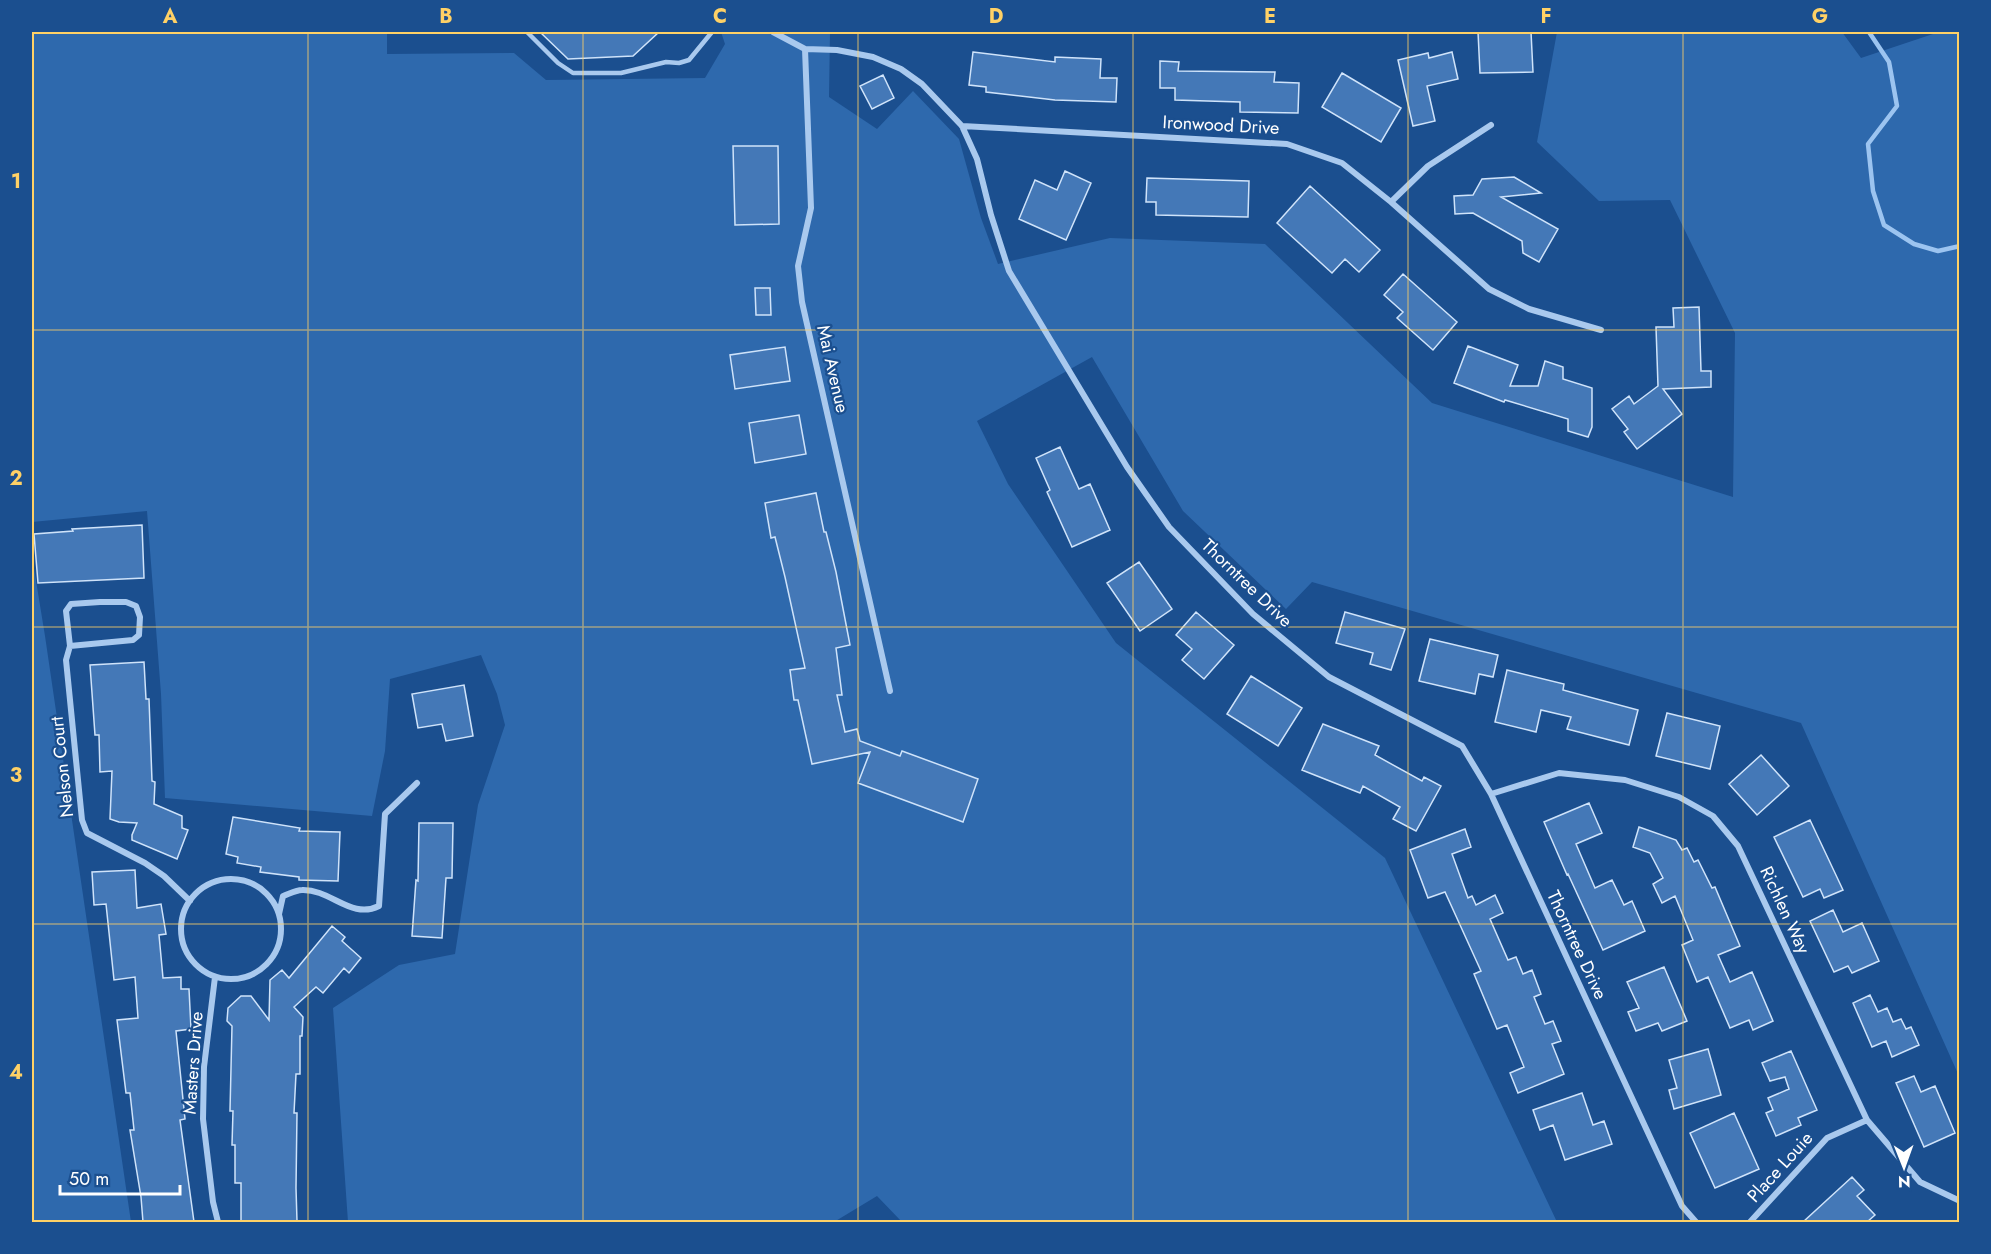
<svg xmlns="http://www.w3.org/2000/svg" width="1991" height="1254" viewBox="0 0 1991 1254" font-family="Jost,sans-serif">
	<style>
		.green { fill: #2e69ad }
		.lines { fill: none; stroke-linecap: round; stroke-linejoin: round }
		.stream { stroke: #9cc4f0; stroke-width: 4.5 }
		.building { fill: #4478b7; stroke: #cfe3fa; stroke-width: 1.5 }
		.service { stroke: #a9c9ee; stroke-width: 4.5 }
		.minor { stroke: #a9c9ee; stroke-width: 6 }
		.grid { fill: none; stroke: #ffd166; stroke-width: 1.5; stroke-opacity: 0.55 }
		.labels { text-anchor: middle; stroke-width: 4.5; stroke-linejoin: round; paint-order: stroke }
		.street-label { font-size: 18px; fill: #fff; stroke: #1b4f8f }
		.neatline { fill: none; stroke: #ffd166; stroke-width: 2 }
		.grid-label { font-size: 20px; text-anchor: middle; font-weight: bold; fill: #ffd166 }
	</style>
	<rect width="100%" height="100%" fill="#1b4f8f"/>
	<!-- green -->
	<path class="green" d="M 32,32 L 387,32 L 387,54 L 514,53 L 546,80 L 705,78 L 725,44 L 721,32 L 830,32 L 829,97 L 877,129 L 913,91 L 959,139 L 981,218 L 998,264 L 1110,238 L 1265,244 L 1432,403 L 1733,497 L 1735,333 L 1670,200 L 1599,201 L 1537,142 L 1557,32 L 1842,32 L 1861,58 L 1939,32 L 1959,32 L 1959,1076 L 1801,723 L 1312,582 L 1286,609 L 1183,511 L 1092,357 L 977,421 L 1008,484 L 1116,643 L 1385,858 L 1557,1222 L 902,1222 L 877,1196 L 834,1222 L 348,1222 L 333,1008 L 399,965 L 455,954 L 478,805 L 505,725 L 497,694 L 481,655 L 390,679 L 385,751 L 372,816 L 165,798 L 161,694 L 147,511 L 32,522 Z
		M 32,556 L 45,636 L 131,1222 L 32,1222 Z"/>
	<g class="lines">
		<!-- stream -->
		<path class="stream" d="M 1869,32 L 1889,62 L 1897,106 L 1868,144 L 1873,191 L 1884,225 L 1914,244 L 1938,251 L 1960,246"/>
	</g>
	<!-- building -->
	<path class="building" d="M 540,32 L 659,32 L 633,56 L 568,59 Z
		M 1478,32 L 1531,32 L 1533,72 L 1480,73 Z
		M 973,52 L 1055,62 L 1055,57 L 1101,59 L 1100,78 L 1117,78 L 1116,102 L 1055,100 L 986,92 L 986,87 L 969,85 Z
		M 1452,52 L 1458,79 L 1427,86 L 1435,121 L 1413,126 L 1398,60 L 1428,53 L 1429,58 Z
		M 1160,61 L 1179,62 L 1178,71 L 1275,72 L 1274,82 L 1299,83 L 1298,113 L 1240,112 L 1240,102 L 1175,100 L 1175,88 L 1160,88 Z
		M 1342,73 L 1401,108 L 1381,142 L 1322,107 Z
		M 883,75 L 894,98 L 872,109 L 860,86 Z
		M 733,146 L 778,146 L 779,224 L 735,225 Z
		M 1065,171 L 1091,183 L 1066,240 L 1019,219 L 1035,180 L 1057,190 Z
		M 1514,177 L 1541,193 L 1501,197 L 1558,229 L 1539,262 L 1523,253 L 1522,241 L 1473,213 L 1455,214 L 1454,196 L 1473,195 L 1482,179 Z
		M 1147,178 L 1249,181 L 1248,217 L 1156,215 L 1156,202 L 1146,202 Z
		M 1310,186 L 1380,250 L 1359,272 L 1345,259 L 1332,273 L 1277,223 Z
		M 1403,274 L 1457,322 L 1433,350 L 1397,318 L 1403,312 L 1384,295 Z
		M 755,288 L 770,288 L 771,315 L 756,315 Z
		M 1699,307 L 1701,371 L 1711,371 L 1711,387 L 1663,389 L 1682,414 L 1637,449 L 1624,432 L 1628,429 L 1612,409 L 1629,396 L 1634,404 L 1658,386 L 1656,327 L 1674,327 L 1673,308 Z
		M 1468,346 L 1518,365 L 1510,386 L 1538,386 L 1545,361 L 1563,367 L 1563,379 L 1592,388 L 1592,427 L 1588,437 L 1568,431 L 1568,419 L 1505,400 L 1504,402 L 1454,383 Z
		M 785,347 L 790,381 L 735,389 L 730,355 Z
		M 799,415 L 806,454 L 755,463 L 749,423 Z
		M 1060,447 L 1079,489 L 1090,484 L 1110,530 L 1072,547 L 1047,492 L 1050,490 L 1036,458 Z
		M 816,493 L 824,532 L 826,532 L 836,572 L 850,645 L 836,648 L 842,695 L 837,695 L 845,732 L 857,729 L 860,741 L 900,756 L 902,751 L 978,779 L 963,822 L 858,783 L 870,752 L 812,764 L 798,700 L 794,700 L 790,670 L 805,668 L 785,577 L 775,537 L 771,538 L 765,503 Z
		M 142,525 L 144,578 L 38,583 L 34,534 L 73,531 L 72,529 Z
		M 1139,562 L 1172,609 L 1140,631 L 1107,583 Z
		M 1196,612 L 1234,645 L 1204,679 L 1182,660 L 1192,649 L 1176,635 Z
		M 1345,612 L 1405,629 L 1391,670 L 1370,664 L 1373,653 L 1336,643 Z
		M 1430,639 L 1498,655 L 1493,677 L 1479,674 L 1475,694 L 1419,681 Z
		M 144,662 L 146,699 L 149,699 L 152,781 L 155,782 L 154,804 L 182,816 L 182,828 L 188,830 L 177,859 L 132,840 L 132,835 L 137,823 L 119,822 L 110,819 L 112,771 L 100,772 L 99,735 L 95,735 L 90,665 Z
		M 1507,670 L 1564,684 L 1563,690 L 1638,710 L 1629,745 L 1567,729 L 1571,717 L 1541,710 L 1536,732 L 1495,722 Z
		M 1251,676 L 1302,708 L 1278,746 L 1227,714 Z
		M 464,685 L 473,736 L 446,741 L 442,724 L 418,728 L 412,694 Z
		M 1667,713 L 1720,726 L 1710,769 L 1656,756 Z
		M 1323,724 L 1379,746 L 1375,755 L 1422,781 L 1424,777 L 1441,786 L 1416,831 L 1393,819 L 1400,807 L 1363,786 L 1360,793 L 1302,770 Z
		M 1761,755 L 1789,786 L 1757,815 L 1729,784 Z
		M 1589,803 L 1602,833 L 1576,844 L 1595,888 L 1612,880 L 1624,905 L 1632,901 L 1645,931 L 1603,950 L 1568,874 L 1567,875 L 1544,822 Z
		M 233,817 L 300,828 L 299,831 L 340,832 L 338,881 L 299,880 L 299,877 L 260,872 L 261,867 L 237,863 L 238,857 L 226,854 Z
		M 1810,820 L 1843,890 L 1824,898 L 1820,889 L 1803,897 L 1774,837 Z
		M 419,823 L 453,823 L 452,878 L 446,878 L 442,938 L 412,936 L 416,880 L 418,881 Z
		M 1639,827 L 1676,840 L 1682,850 L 1687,848 L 1694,862 L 1698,860 L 1712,888 L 1715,887 L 1740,946 L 1718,955 L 1730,982 L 1752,972 L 1773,1021 L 1753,1030 L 1749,1020 L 1730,1028 L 1708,977 L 1697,982 L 1682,945 L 1693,940 L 1675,896 L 1662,903 L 1653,884 L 1663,878 L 1650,853 L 1633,847 Z
		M 1465,829 L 1471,847 L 1452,854 L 1468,898 L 1472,896 L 1476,905 L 1495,895 L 1503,913 L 1490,919 L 1508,960 L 1516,957 L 1523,974 L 1532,970 L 1541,994 L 1534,997 L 1545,1024 L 1553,1021 L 1561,1041 L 1552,1044 L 1564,1074 L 1518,1093 L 1510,1073 L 1524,1067 L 1507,1025 L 1497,1029 L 1474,974 L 1481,971 L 1445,892 L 1428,898 L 1410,850 Z
		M 135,870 L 137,908 L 161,904 L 166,934 L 159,935 L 163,978 L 181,977 L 181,989 L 189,989 L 191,1029 L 176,1031 L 185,1119 L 180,1120 L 194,1222 L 143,1222 L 141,1197 L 130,1130 L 134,1130 L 130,1093 L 126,1093 L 117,1020 L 138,1018 L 135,977 L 114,980 L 106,904 L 94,905 L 92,872 Z
		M 1833,910 L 1843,932 L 1862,923 L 1879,961 L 1852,973 L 1848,966 L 1834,972 L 1810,921 Z
		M 332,926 L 345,937 L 342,941 L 361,958 L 349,973 L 344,968 L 323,993 L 316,987 L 294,1007 L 303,1017 L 302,1036 L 300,1036 L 300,1074 L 296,1074 L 294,1113 L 297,1113 L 296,1188 L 297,1221 L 241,1222 L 241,1183 L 235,1183 L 235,1145 L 232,1145 L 233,1111 L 230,1111 L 232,1026 L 227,1021 L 228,1008 L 241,996 L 251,996 L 269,1020 L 270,980 L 282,970 L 289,978 Z
		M 1664,967 L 1687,1021 L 1662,1031 L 1658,1023 L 1636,1031 L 1628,1012 L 1639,1008 L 1627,982 Z
		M 1870,995 L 1878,1012 L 1887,1008 L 1893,1022 L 1901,1019 L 1906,1029 L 1911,1027 L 1919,1045 L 1892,1057 L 1886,1041 L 1872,1047 L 1853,1003 Z
		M 1708,1049 L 1721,1095 L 1674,1109 L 1669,1090 L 1677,1088 L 1669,1060 Z
		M 1791,1051 L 1817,1110 L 1798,1118 L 1801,1125 L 1776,1136 L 1766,1113 L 1773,1110 L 1768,1098 L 1789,1089 L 1785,1077 L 1770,1081 L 1762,1063 Z
		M 1914,1076 L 1921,1092 L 1935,1086 L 1955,1133 L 1924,1147 L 1896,1083 Z
		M 1582,1093 L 1593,1125 L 1604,1121 L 1612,1144 L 1565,1160 L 1553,1125 L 1540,1130 L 1533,1110 Z
		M 1734,1113 L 1759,1169 L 1715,1188 L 1690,1133 Z
		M 1852,1177 L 1864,1190 L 1857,1196 L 1875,1215 L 1867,1222 L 1803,1222 Z"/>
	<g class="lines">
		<!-- service -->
		<path class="service" d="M 527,32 L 558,63 L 573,73 L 621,73 L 666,62 L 679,63 L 689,60 L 712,32"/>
		<!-- minor -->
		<path class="minor" d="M 773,32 L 805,49 L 837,50 L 873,57 L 901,69 L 922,84 L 962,126 L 977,159 L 991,215 L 1009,271 L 1127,467 L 1169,527 L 1253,614 L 1329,677 L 1462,746 L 1491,794 L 1682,1206 L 1696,1222
			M 805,49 L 811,208 L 798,266 L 802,302 L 890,691
			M 962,126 L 1287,144 L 1342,163 L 1391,202 L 1489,289 L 1529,309 L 1601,330
			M 1391,202 L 1428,166 L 1491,125
			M 100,602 L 126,602 L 136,606 L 140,617 L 139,635 L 133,640 L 70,646 L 66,611 L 71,604 Z
			M 70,646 L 66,660 L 82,820 L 87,833 L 145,863 L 164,876 L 190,901
			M 1491,794 L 1559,773 L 1625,780 L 1679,797 L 1713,816 L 1738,846 L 1867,1120 L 1920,1182 L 1960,1201
			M181 929a50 50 0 1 1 100 0a50 50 0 1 1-100 0Z
			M 279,914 L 283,896 C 289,894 296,890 302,890 C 331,889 351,920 379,906 L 385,814 L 417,783
			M 215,977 L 204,1067 L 203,1119 L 213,1202 L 218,1222
			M 1750,1222 L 1827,1138 L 1867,1120"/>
	</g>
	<!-- grid -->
	<path class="grid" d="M 308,32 L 308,1222M 583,32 L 583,1222M 858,32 L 858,1222M 1133,32 L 1133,1222M 1408,32 L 1408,1222M 1683,32 L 1683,1222M 32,330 L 1960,330M 32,627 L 1960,627M 32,924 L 1960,924"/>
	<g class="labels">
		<!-- street labels -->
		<g class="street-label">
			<text transform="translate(1221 125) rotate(3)" y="6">Ironwood Drive</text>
			<text transform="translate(833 369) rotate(77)" y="6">Mai Avenue</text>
			<text transform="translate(1247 583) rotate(44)" y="6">Thorntree Drive</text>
			<text transform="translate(62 767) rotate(-96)" y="6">Nelson Court</text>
			<text transform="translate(1785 910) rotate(65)" y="6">Richlen Way</text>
			<text transform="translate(1577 945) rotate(65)" y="6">Thorntree Drive</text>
			<text transform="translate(193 1063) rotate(-86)" y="6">Masters Drive</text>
			<text transform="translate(1780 1167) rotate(-48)" y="6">Place Louie</text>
		</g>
	</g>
	<!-- border -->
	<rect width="1991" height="1254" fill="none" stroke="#1b4f8f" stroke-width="66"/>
	<!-- north arrow -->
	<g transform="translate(1904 1167) rotate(179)" stroke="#1b4f8f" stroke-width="4.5" paint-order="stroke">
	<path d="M0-4.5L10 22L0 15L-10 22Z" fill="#ffffff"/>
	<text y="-9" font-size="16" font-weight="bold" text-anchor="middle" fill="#ffffff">N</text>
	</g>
	<!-- scale -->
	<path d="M60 1185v9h120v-9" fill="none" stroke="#ffffff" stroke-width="3"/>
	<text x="69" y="1185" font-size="18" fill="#ffffff" stroke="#1b4f8f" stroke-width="4.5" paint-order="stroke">50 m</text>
	<rect x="33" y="33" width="1925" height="1188" class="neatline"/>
	<g class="grid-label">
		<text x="170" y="23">A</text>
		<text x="446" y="23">B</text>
		<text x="720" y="23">C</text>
		<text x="996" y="23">D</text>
		<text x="1270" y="23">E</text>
		<text x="1546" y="23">F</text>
		<text x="1820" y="23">G</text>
		<text x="16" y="188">1</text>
		<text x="16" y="485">2</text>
		<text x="16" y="782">3</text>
		<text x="16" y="1079">4</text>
	</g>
</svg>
